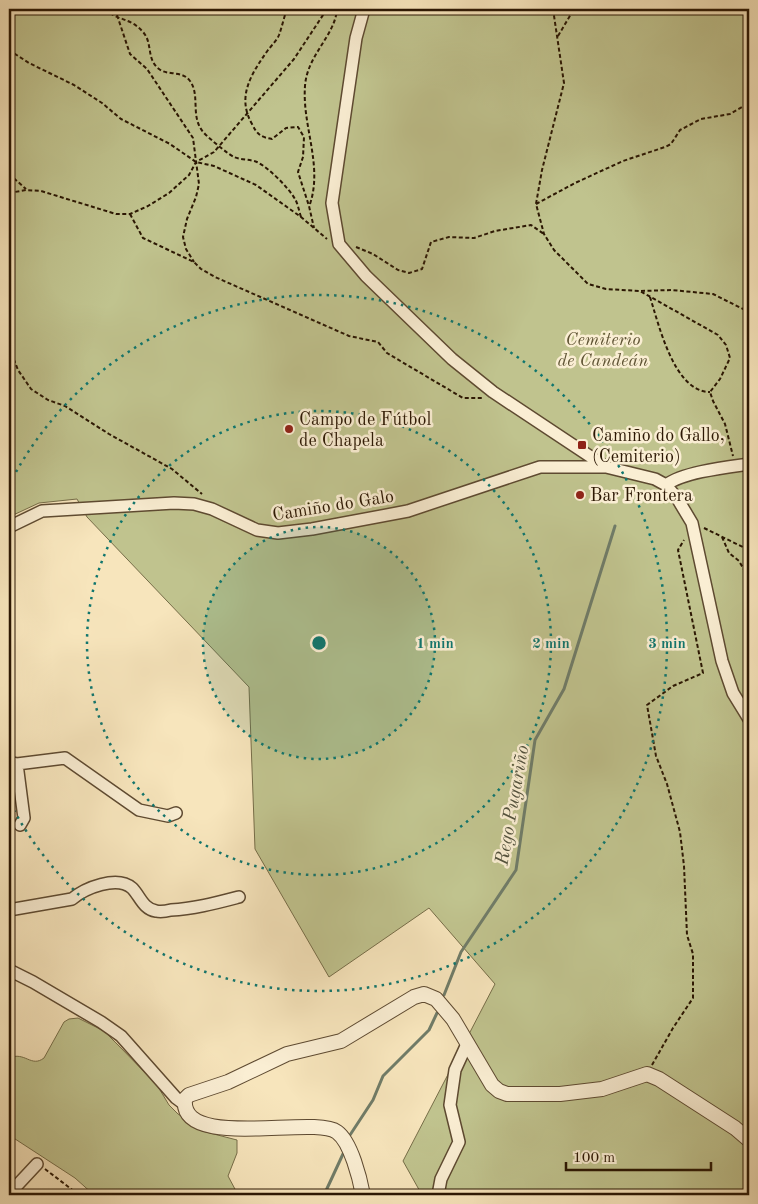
<svg xmlns="http://www.w3.org/2000/svg" width="758" height="1204" viewBox="0 0 758 1204" font-family="'Old Standard TT',serif">
	<style>
		.green { fill: #c0c38e; stroke: #766d48 }
		.lines { fill: none; stroke-linecap: round; stroke-linejoin: round }
		.stream { stroke: #707c68; stroke-width: 3 }
		.minor-casing { stroke: #5e4a31; stroke-width: 14 }
		.tertiary-casing { stroke: #5e4a31; stroke-width: 16 }
		.path { stroke: #2b1703; stroke-width: 2; stroke-dasharray: 4 2.5; stroke-linecap: butt }
		.minor { stroke: #faeed3; stroke-width: 11 }
		.tertiary { stroke: #faeed3; stroke-width: 14 }
		.ring { fill: none; stroke: #0f766e; stroke-width: 2.5; stroke-dasharray: 2.5 5 }
		.poi-dot { fill: #8f2418; stroke: #faeed3; stroke-width: 2 }
		.labels { text-anchor: middle; stroke-width: 5; stroke-linejoin: round; paint-order: stroke }
		.park-label { font-size: 18px; font-style: italic; fill: #5f5334; stroke: #faeed3 }
		.poi-label { font-size: 18px; fill: #2b1703; stroke: #faeed3; text-anchor: start }
		.street-label { font-size: 18px; fill: #2b1703; stroke: #faeed3 }
		.water-label { font-size: 19px; font-style: italic; fill: #53523e; stroke: #faeed3 }
		.centre { fill: #0f766e; stroke: #faeed3; stroke-width: 2.5 }
		.ring-label { font-size: 15px; text-anchor: middle; font-weight: bold; fill: #0f766e; stroke: #faeed3; stroke-width: 5; stroke-linejoin: round; paint-order: stroke }
	</style>
	<rect width="100%" height="100%" fill="#f7e5bc"/>
	<filter id="stains"><feTurbulence type="fractalNoise" baseFrequency=".004" numOctaves="4"/><feColorMatrix values="0 0 0 0 .2 0 0 0 0 .09 0 0 0 0 .02 0 0 0 .5 -.17"/></filter>
	<radialGradient id="worn" r=".72"><stop offset=".6" stop-color="#630" stop-opacity="0"/><stop offset="1" stop-color="#630" stop-opacity=".3"/></radialGradient>
	<!-- green -->
	<path class="green" d="M 9,9 L 749,9 L 749,1195 L 422,1195 L 403,1161 L 495,984 L 429,908 L 329,977 L 255,849 L 249,687 L 87,517 L 77,499 L 39,503 L 9,517 Z
		M 78,1018 L 104,1031 L 118,1045 L 157,1085 L 169,1105 L 178,1114 L 202,1131 L 237,1140 L 237,1153 L 228,1176 L 236,1191 L 247,1195 L 94,1195 L 75,1178 L 9,1135 L 9,1058 C 25,1051 31,1068 44,1058 L 64,1022 L 69,1019 Z"/>
	<g class="lines">
		<!-- stream -->
		<path class="stream" d="M 444,995 L 461,952 L 516,870 L 535,740 L 564,689 L 615,526
			M 350,1135 L 373,1100 L 383,1076 L 429,1030 L 437,1013
			M 324,1195 L 343,1154"/>
		<!-- minor casing -->
		<g class="minor-casing">
			<path id="minor" d="M 364,9 L 356,38 L 332,203 L 339,244 L 366,276 L 452,359 L 493,392 L 606,467 L 655,479 L 666,485 L 677,498 L 692,523 L 722,661 L 733,693 L 749,719
				M 666,485 C 683,472 728,467 749,464
				M 9,527 L 42,511 L 174,503 L 194,504 L 212,509 L 257,530 L 278,533 L 312,529 L 408,511 L 540,467 L 606,467
				M 9,762 L 17,764 L 65,758 L 139,810 L 168,816 L 176,813
				M 17,764 L 24,818 L 20,825
				M 9,910 L 72,899 C 85,888 117,875 132,888 C 140,896 143,909 156,911 C 160,912 167,911 171,910 C 194,909 216,903 239,897
				M 9,970 L 33,982 L 101,1022 L 121,1036 L 176,1098 L 184,1104
				M 9,1194 L 37,1164
				M 438,1195 L 441,1179 L 459,1142 L 450,1105 L 455,1070 L 467,1044"/>
		</g>
		<!-- tertiary casing -->
		<g class="tertiary-casing">
			<path id="tertiary" d="M 363,1195 C 360,1179 351,1142 337,1132 C 314,1115 179,1151 185,1099 L 189,1095 L 228,1082 L 287,1054 L 341,1041 L 414,997 L 424,994 L 436,999 L 453,1019 L 492,1085 L 499,1091 L 507,1094 L 560,1094 L 602,1089 L 647,1074 L 659,1079 L 735,1128 L 749,1140"/>
		</g>
		<!-- path -->
		<path class="path" d="M 105,9 C 117,21 130,17 143,32 C 153,43 146,59 159,69 C 168,76 182,70 190,81 C 201,96 189,118 205,134 C 210,139 229,155 234,157 C 241,160 250,159 257,162 C 269,168 288,187 295,199 C 298,204 299,211 301,217
			M 115,9 L 130,54 L 147,69 L 193,138 L 199,184 L 196,197 L 187,219 L 183,237 L 186,249 L 194,262
			M 287,9 C 284,17 282,27 279,35 C 277,40 272,45 268,50 C 252,73 236,96 252,124 C 257,134 260,137 272,139 L 286,128 L 298,127 L 304,137 L 303,157 L 298,172 L 309,206 L 314,228
			M 553,9 L 564,83 L 542,170 L 536,204 L 544,234 L 554,250 L 588,284 L 606,289 L 640,291 L 718,335 L 726,345 L 730,358 L 720,379 L 710,392 L 713,401 L 725,424 L 733,456
			M 558,36 L 574,9
			M 9,50 L 29,63 L 74,85 L 102,103 L 121,119 L 170,144 L 196,162 L 214,166 L 256,185 L 301,217 L 327,239
			M 9,174 L 26,189
			M 9,193 L 26,190 L 41,191 L 116,214 L 130,214 L 148,206 L 169,193 L 189,175 L 196,162 L 214,152 L 294,59 L 327,9
			M 310,204 C 323,165 302,126 305,86 C 307,55 335,36 337,9
			M 536,204 L 575,183 L 623,161 L 665,147 L 671,144 L 680,130 L 701,119 L 730,114 L 749,103
			M 130,214 L 143,238 L 194,262 L 201,269 L 215,277 L 349,336 L 378,342 L 387,353 L 397,359 L 463,398 L 482,398
			M 356,247 L 373,254 L 398,270 L 409,273 L 422,269 L 431,242 L 449,237 L 474,238 L 495,231 L 531,225 L 544,234
			M 641,291 L 671,290 L 713,294 L 749,312
			M 650,297 C 659,325 674,392 710,392
			M 9,347 L 18,370 L 31,389 L 48,400 L 65,406 L 109,434 L 172,469 L 202,494
			M 704,528 L 749,550
			M 722,537 L 729,553 L 739,561 L 749,578
			M 652,1065 L 673,1028 L 693,998 L 693,954 L 687,935 L 684,866 L 680,832 L 667,784 L 656,756 L 647,705 L 673,686 L 703,673 L 678,550 L 684,540
			M 45,1169 L 79,1195"/>
		<!-- minor -->
		<use href="#minor" class="minor"/>
		<!-- tertiary -->
		<use href="#tertiary" class="tertiary"/>
	</g>
	<!-- distance rings -->
	<circle cx="319" cy="643" r="116" fill="#0f766e" fill-opacity=".12"/>
	<g class="ring">
		<circle cx="319" cy="643" r="116"/>
		<circle cx="319" cy="643" r="232"/>
		<path d="M9 485A348 348 0 1 1 9 801"/>
	</g>
	<!-- markers -->
	<g class="poi-dot">
		<circle cx="289" cy="429" r="5"/>
		<rect x="577" y="440" width="10" height="10" rx="2.5"/>
		<circle cx="580" cy="495" r="5"/>
	</g>
	<g class="labels">
		<!-- park labels -->
		<g class="park-label">
			<text x="603" y="345">Cemiterio<tspan x="603" dy="21">de Candeán</tspan></text>
		</g>
		<!-- poi labels -->
		<g class="poi-label">
			<text x="299" y="425">Campo de Fútbol<tspan x="299" dy="21">de Chapela</tspan></text>
			<text x="592" y="441">Camiño do Gallo,<tspan x="592" dy="21">(Cemiterio)</tspan></text>
			<text x="590" y="501">Bar Frontera</text>
		</g>
		<!-- street labels -->
		<g class="street-label">
			<text transform="translate(333 505) rotate(-9)" y="6">Camiño do Galo</text>
		</g>
		<!-- water labels -->
		<g class="water-label">
			<text transform="translate(511 805) rotate(-80)" y="7">Rego Pugariño</text>
		</g>
	</g>
	<circle cx="319" cy="643" r="8" class="centre"/>
	<g class="ring-label">
		<text x="435" y="648">1 min</text>
		<text x="551" y="648">2 min</text>
		<text x="667" y="648">3 min</text>
	</g>
	<!-- margin -->
	<rect width="758" height="1204" fill="none" stroke="#f7e5bc" stroke-width="30"/>
	<rect x="10" y="10" width="738" height="1184" fill="none" stroke="#2b1703" stroke-width="2.5"/>
	<rect x="15" y="15" width="728" height="1174" fill="none" stroke="#2b1703"/>
	<!-- scale -->
	<path d="M566 1162v8h145v-8" fill="none" stroke="#2b1703" stroke-width="2.5"/>
	<text x="573" y="1162" font-size="15" fill="#2b1703" stroke="#faeed3" stroke-width="4" paint-order="stroke">100 m</text>
	<rect width="100%" height="100%" filter="url(#stains)"/>
	<rect width="100%" height="100%" fill="url(#worn)"/>
</svg>
